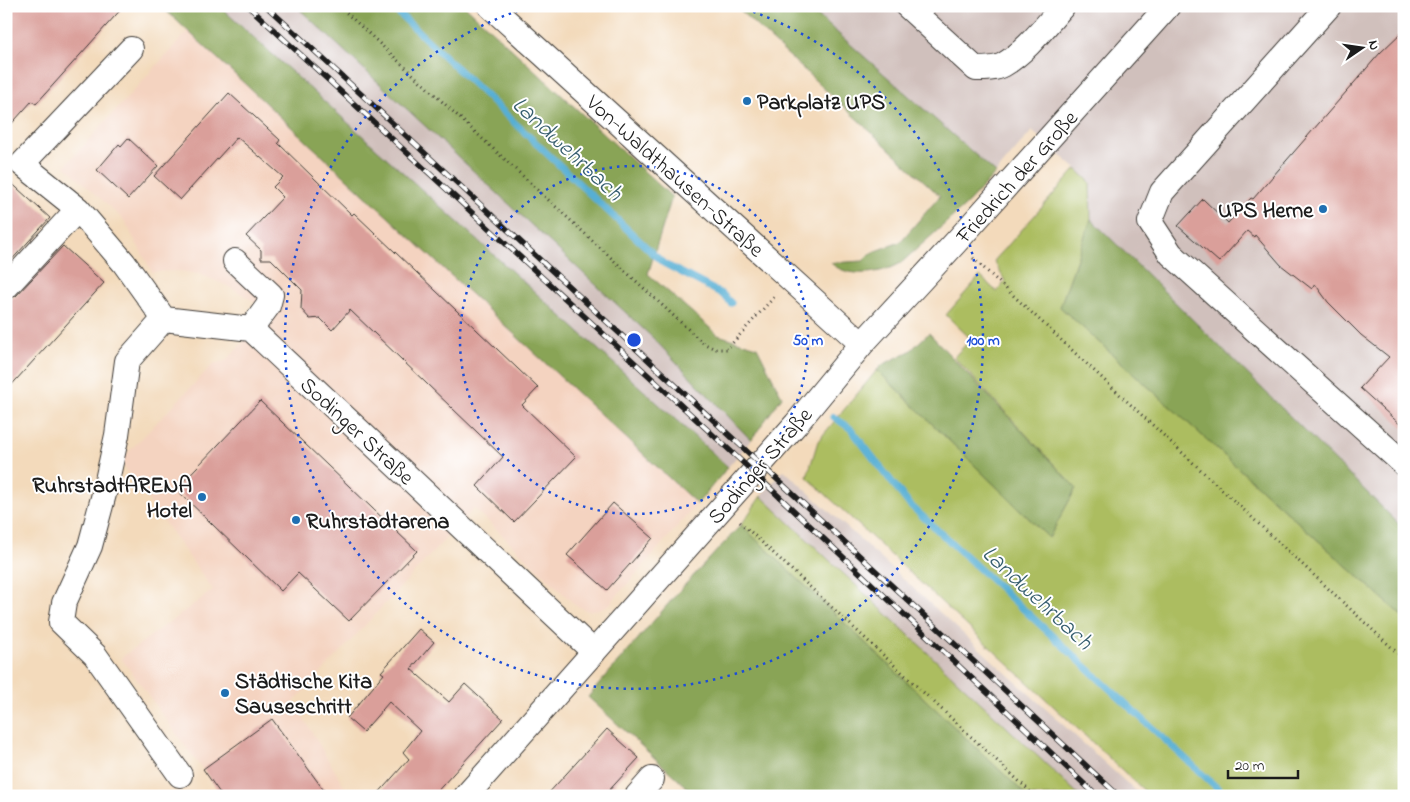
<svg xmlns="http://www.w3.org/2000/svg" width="1410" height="802" viewBox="0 0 1410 802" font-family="'Indie Flower',sans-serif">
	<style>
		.built { fill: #f4d3c0 }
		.industrial { fill: #d0c0bc }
		.green { fill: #acbd61; stroke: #646c3e }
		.forest { fill: #89a457; stroke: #52603a }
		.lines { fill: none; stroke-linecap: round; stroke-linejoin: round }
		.stream { stroke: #56afd4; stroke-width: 7 }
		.building { fill: #da9f9a }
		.minor-casing { stroke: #3c3834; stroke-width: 26 }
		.path { stroke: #3c3834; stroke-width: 3; stroke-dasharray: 1 4; stroke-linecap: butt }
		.minor { stroke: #fff; stroke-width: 24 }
		.rail-casing { stroke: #1c1c1c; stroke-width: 5.5 }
		.rail { stroke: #fff; stroke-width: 4; stroke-dasharray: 11; stroke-linecap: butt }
		.ring { fill: none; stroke: #1d4ed8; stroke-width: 2.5; stroke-dasharray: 2.5 5 }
		.poi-dot { fill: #1f6fb2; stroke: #fff; stroke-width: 2 }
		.labels { text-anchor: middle; stroke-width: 4; stroke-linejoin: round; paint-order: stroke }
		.poi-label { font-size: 22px; font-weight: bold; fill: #1c1c1c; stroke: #fff; text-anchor: start }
		.street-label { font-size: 22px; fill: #1c1c1c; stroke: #fff }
		.water-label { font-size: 24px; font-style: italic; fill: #365e6f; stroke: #fff }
		.centre { fill: #1d4ed8; stroke: #fff; stroke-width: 2.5 }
		.ring-label { font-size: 15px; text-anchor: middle; font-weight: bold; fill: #1d4ed8; stroke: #fff; stroke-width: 4; stroke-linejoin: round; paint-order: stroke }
	</style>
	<rect width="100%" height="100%" fill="#fff"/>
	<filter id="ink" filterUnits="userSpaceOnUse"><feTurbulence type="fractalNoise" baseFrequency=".02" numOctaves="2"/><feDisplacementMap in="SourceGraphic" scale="10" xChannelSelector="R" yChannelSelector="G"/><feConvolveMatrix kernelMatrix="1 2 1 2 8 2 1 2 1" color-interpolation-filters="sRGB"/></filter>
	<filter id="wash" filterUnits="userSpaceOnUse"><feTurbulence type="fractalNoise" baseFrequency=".0096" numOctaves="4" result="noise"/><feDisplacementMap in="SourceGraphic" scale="20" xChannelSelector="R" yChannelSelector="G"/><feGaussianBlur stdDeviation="1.12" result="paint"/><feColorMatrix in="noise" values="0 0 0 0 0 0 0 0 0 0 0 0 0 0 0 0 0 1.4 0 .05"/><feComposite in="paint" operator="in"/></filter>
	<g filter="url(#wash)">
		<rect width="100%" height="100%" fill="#f3dabb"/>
		<!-- built -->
		<path class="built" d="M 188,31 L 697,504 L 609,605 L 600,609 L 588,611 L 575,605 L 474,508 L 294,702 L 350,796 L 222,796 L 121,658 L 213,590 L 120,461 L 213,364 L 226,361 L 271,313 L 234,289 L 200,274 L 178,271 L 152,272 L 124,220 L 65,166 Z"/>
		<!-- industrial -->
		<path class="industrial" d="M 219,6 L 296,6 L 653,338 L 751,440 L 728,467 Z
			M 807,6 L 1404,6 L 1404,529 L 1091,219 L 1090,182 L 1076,169 L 1032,131 L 996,173 Z
			M 784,470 L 1141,796 L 1080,796 L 761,496 Z"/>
		<!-- green -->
		<path class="green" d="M 1076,169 L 1090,182 L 1091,219 L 1060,307 L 1404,618 L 1404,796 L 1150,796 L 807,477 L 818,441 L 877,370 L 1049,538 L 1076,488 L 954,357 L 971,339 L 946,315 L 980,276 L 997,292 L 1005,281 L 994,261 Z
			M 761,496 L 1080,796 L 1027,796 L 741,525 Z"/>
		<!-- forest -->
		<path class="forest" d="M 161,6 L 219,6 L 728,467 L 697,504 Z
			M 296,6 L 465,6 L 672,197 L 648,274 L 718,335 L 757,347 L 782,397 L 751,440 L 653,338 Z
			M 735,6 L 807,6 L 996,173 L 967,204 L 901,263 C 882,274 848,279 831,263 L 863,261 L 871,253 L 900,242 L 940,196 Z
			M 1091,219 L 1404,529 L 1404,618 L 1060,307 Z
			M 929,333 L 1076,488 L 1049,538 L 877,370 L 882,365 L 910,351 Z
			M 741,525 L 1027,796 L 696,796 L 588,697 L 681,589 Z"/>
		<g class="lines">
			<!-- stream -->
			<path class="stream" d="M 391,6 L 663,263 L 722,294 L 731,303
				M 834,417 L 851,429 L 908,503 L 1226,796"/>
		</g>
		<g id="blocks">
			<!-- building -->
			<path class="building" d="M 6,6 L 124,6 L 36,104 L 32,101 L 6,130 Z
				M 1404,30 L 1404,428 L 1360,388 L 1389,357 L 1361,335 L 1328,302 L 1315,284 L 1312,289 L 1281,265 L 1255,235 L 1254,237 L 1247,231 L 1219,262 L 1178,226 L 1203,199 L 1228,223 L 1251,198 L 1253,199 L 1380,53 Z
				M 229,93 L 280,140 L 278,143 L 352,215 L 354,213 L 538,388 L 522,405 L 576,457 L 514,522 L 477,486 L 503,457 L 350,310 L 332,330 L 320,318 L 310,319 L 301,309 L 302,290 L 271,259 L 261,259 L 261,250 L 246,236 L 283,197 L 273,187 L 283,177 L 237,137 L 180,200 L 154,176 Z
				M 128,138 L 158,166 L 128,199 L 97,170 L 119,144 L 121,146 Z
				M 6,178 L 50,218 L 6,266 Z
				M 63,246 L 104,283 L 6,391 L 6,300 L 16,296 Z
				M 260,401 L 417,551 L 349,621 L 298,573 L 281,591 L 176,489 Z
				M 613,503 L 653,538 L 607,590 L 567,555 Z
				M 419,629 L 434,642 L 411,669 L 449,702 L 465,684 L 503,719 L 433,796 L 376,796 L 409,759 L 403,752 L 420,731 L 389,702 L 363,732 L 347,718 L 384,674 L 381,672 Z
				M 272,719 L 328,796 L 222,796 L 203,769 Z
				M 607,729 L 639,758 L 615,784 L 604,796 L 546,796 Z"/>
		</g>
	</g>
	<g filter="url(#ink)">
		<use href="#blocks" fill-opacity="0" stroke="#3c3834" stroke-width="1"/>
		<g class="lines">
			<!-- minor casing -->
			<g class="minor-casing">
				<path id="minor" d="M 490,6 L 862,344
					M 907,6 L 976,69 C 985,69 996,69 1003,65 C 1027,51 1045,26 1063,6
					M 1329,6 L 1162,192 L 1150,222 L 1171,254 L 1404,464
					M 131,49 L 22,164 L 78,209 L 124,263 L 164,319
					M 235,261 L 271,295 L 268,306 L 251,329
					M 6,287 L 78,209
					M 164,319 L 251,329 L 594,652
					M 164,319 L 127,361 L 117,435 L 104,494 L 90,546 L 64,603 L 61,622 L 95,655 L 180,775
					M 466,796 L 796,424 L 862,344 L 956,242 L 1168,6
					M 637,796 L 652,779"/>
			</g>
			<!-- path -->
			<path class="path" d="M 339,6 L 703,343 L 715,349 L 727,349 L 775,296
				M 973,258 L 1404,659
				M 740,522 L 1035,796"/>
			<!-- minor -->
			<use href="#minor" class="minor"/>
			<!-- rail casing -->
			<g class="rail-casing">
				<path id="rail" d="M 248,6 L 737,457 L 1097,796
					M 266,6 L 1119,796"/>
			</g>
			<!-- rail -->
			<use href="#rail" class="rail"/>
		</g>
	</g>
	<!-- distance rings -->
	<g class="ring">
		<circle cx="634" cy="340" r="174"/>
		<path d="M739 7A349 349 0 1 1 529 7"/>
	</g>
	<!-- markers -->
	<g class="poi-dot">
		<circle cx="747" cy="101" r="5"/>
		<circle cx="1323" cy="209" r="5"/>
		<circle cx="202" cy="497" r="5"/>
		<circle cx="296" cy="520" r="5"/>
		<circle cx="225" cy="693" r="5"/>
	</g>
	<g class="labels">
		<!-- poi labels -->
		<g class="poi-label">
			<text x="757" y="109">Parkplatz UPS</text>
			<text x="1313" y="217" text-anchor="end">UPS Herne</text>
			<text x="192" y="492" text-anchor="end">RuhrstadtARENA<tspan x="192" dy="25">Hotel</tspan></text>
			<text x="306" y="528">Ruhrstadtarena</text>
			<text x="235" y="688">Städtische Kita<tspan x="235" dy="25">Sauseschritt</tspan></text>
		</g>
		<!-- street labels -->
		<g class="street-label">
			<text transform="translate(676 175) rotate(42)" y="8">Von-Waldthausen-Straße</text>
			<text transform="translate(1016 176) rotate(-48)" y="8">Friedrich der Große</text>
			<text transform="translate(358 430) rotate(43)" y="8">Sodinger Straße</text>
			<text transform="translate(759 465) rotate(-49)" y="8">Sodinger Straße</text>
		</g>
		<!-- water labels -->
		<g class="water-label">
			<text transform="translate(568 148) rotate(43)" y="8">Landwehrbach</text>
			<text transform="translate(1038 597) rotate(43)" y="8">Landwehrbach</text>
		</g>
	</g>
	<circle cx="634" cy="340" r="8" class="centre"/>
	<g class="ring-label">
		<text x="808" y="345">50 m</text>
		<text x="983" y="345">100 m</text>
	</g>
	<!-- margin -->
	<rect width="1410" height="802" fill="none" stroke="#fff" stroke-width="25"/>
	<!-- north arrow -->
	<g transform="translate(1362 48) rotate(77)" stroke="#ffffff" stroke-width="4" paint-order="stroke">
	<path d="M0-4L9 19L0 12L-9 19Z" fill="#1c1c1c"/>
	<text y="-8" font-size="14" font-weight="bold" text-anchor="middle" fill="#1c1c1c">N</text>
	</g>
	<!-- scale -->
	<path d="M1228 770v8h70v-8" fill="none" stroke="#1c1c1c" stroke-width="2.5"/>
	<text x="1235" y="770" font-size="15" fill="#1c1c1c" stroke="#ffffff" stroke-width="4" paint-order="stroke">20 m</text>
</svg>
